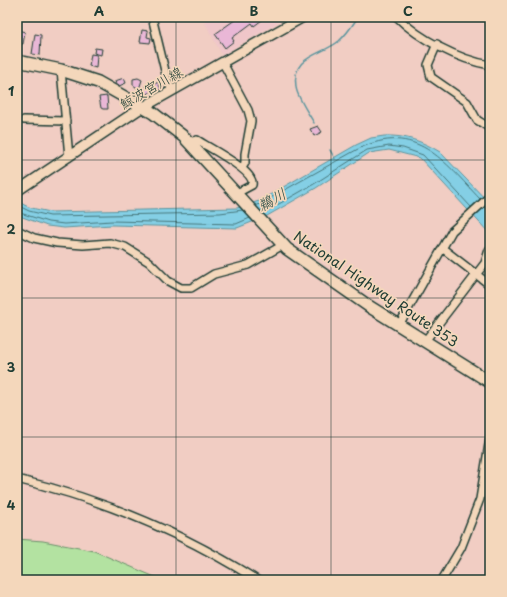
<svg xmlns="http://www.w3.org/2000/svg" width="507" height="597" viewBox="0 0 507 597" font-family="'Playpen Sans','Klee One',sans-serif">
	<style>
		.built { fill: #efc6c9 }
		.green { fill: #b3e2a1; stroke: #69906a }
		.water { fill: #84cfe5; stroke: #5c959e }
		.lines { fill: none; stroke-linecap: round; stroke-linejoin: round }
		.shore { stroke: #47777b; stroke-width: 1 }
		.stream { stroke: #5c959e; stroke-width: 1.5 }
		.building { fill: #e9b7d6; stroke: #1f3d34 }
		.minor-casing { stroke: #1f3d34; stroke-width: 10 }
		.major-casing { stroke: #1f3d34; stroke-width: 12 }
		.highway-casing { stroke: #1f3d34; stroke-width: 14 }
		.minor { stroke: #f4d7bb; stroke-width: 7 }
		.major { stroke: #f4d7bb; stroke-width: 9 }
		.highway { stroke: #f4d7bb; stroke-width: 11 }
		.grid { fill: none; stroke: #1f3d34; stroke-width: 1; stroke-opacity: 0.55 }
		.labels { text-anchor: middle; stroke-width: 3.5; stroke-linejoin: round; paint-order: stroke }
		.street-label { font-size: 14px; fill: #1f3d34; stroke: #f4d7bb }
		.water-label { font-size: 15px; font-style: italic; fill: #294c46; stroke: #f4d7bb }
		.neatline { fill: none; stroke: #1f3d34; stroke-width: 1.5 }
		.grid-label { font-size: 13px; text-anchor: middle; font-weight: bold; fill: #1f3d34 }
	</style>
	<rect width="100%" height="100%" fill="#f1cdc3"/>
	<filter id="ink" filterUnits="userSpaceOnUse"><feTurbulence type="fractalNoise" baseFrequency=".025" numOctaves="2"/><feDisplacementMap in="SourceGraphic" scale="8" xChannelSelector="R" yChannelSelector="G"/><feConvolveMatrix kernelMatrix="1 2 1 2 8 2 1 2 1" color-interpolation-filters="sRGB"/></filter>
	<g filter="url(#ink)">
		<!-- built -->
		<path class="built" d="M 202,17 L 287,17 L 222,55 Z"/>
		<!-- green -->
		<path class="green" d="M 17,539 L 43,541 L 94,551 L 162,580 L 17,580 Z"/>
		<!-- water -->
		<path class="water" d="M 384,136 C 405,135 422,141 440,152 L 490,204 L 490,234 L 420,158 L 389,150 L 369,153 L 316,188 L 267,216 L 237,228 L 112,225 L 64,228 L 47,226 L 17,215 L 17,199 C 25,209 39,209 50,212 L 237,208 L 259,201 L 356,145 L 371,138 Z"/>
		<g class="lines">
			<!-- shore -->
			<path class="shore" d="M 17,205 L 29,211 L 50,216 L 220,213 L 243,210
				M 256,206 L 358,149 C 416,121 444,161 480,199
				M 17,212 L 48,222 L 64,224 L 112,221 L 236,224 L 250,218
				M 263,213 L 314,184 L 367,150 L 389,146 L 403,148 L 423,155 L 471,207"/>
			<!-- stream -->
			<path class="stream" d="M 314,123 C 309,114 297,97 296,87 C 291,55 321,56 339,41 C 347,34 352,26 358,17
				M 330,150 L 335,159"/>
		</g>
		<!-- building -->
		<path class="building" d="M 239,17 L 266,17 L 254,26 L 252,23 L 232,38 L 234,41 L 225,48 L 215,34 Z
			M 18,30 L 25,32 L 23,44 L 17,43 Z
			M 142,30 L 148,31 L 147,37 L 151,38 L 150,43 L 140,42 Z
			M 35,34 L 41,35 L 40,55 L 32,54 Z
			M 95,48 L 102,49 L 101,55 L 94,53 Z
			M 91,54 L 97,55 L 96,68 L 89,66 Z
			M 124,78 L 126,83 L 119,86 L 116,84 L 115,81 Z
			M 138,78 L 142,80 L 139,89 L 133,85 L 133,79 Z
			M 161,81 L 159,85 L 161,89 L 156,92 L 155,89 L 143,96 L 140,92 L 148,83 L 150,86 Z
			M 107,96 L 108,109 L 103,109 L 101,108 L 99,97 Z
			M 318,126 L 322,132 L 314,136 L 310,129 Z"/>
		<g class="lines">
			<!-- minor casing -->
			<g class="minor-casing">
				<path id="minor" d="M 152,17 L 167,79 L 172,91
					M 397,17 C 419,39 459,60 490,65
					M 437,44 L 428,65 L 431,77 L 467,102 L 477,120 L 490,128
					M 223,63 L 248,110 L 251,121 L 245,154 L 245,163 L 242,168
					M 61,70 L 69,157
					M 24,120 L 66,121
					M 189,142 L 197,140 C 209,148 256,171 252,185 L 235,194
					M 17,230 L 34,238 L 57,243 L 83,245 L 110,243 L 125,247 L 149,262 L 168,281 L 181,288 L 191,288 L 214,274 L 248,265 L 283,245
					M 442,248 L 490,285
					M 399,325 L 452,231 L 490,196
					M 425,341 L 485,263 L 489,250
					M 17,479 C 102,499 183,533 257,580
					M 442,580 L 461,548 L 480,499 L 490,438"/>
			</g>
			<!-- major casing -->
			<g class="major-casing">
				<path id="major" d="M 17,191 L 138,110 L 303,17"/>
			</g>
			<!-- highway casing -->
			<g class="highway-casing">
				<path id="highway" d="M 17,61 L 61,70 L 98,82 L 153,113 L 184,137 L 287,249 L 370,307 L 490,382"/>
			</g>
			<!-- minor -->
			<use href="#minor" class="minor"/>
			<!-- major -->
			<use href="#major" class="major"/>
			<!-- highway -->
			<use href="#highway" class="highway"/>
		</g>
	</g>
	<!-- grid -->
	<path class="grid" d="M 176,17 L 176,580M 331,17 L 331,580M 17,160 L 490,160M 17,298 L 490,298M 17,437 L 490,437"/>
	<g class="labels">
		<!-- street labels -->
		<g class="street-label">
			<text transform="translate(151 88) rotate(-30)" y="5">鯨波宮川線</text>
			<text transform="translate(376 289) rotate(34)" y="5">National Highway Route 353</text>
		</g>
		<!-- water labels -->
		<g class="water-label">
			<text transform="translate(272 200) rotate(-29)" y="5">鵜川</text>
		</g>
	</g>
	<!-- margin -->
	<rect width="507" height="597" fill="none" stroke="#f4d7bb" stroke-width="44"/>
	<rect x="22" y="22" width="463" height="553" class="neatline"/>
	<g class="grid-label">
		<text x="99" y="16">A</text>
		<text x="254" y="16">B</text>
		<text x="408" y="16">C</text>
		<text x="11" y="96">1</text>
		<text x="11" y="234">2</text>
		<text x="11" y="372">3</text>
		<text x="11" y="510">4</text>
	</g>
</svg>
